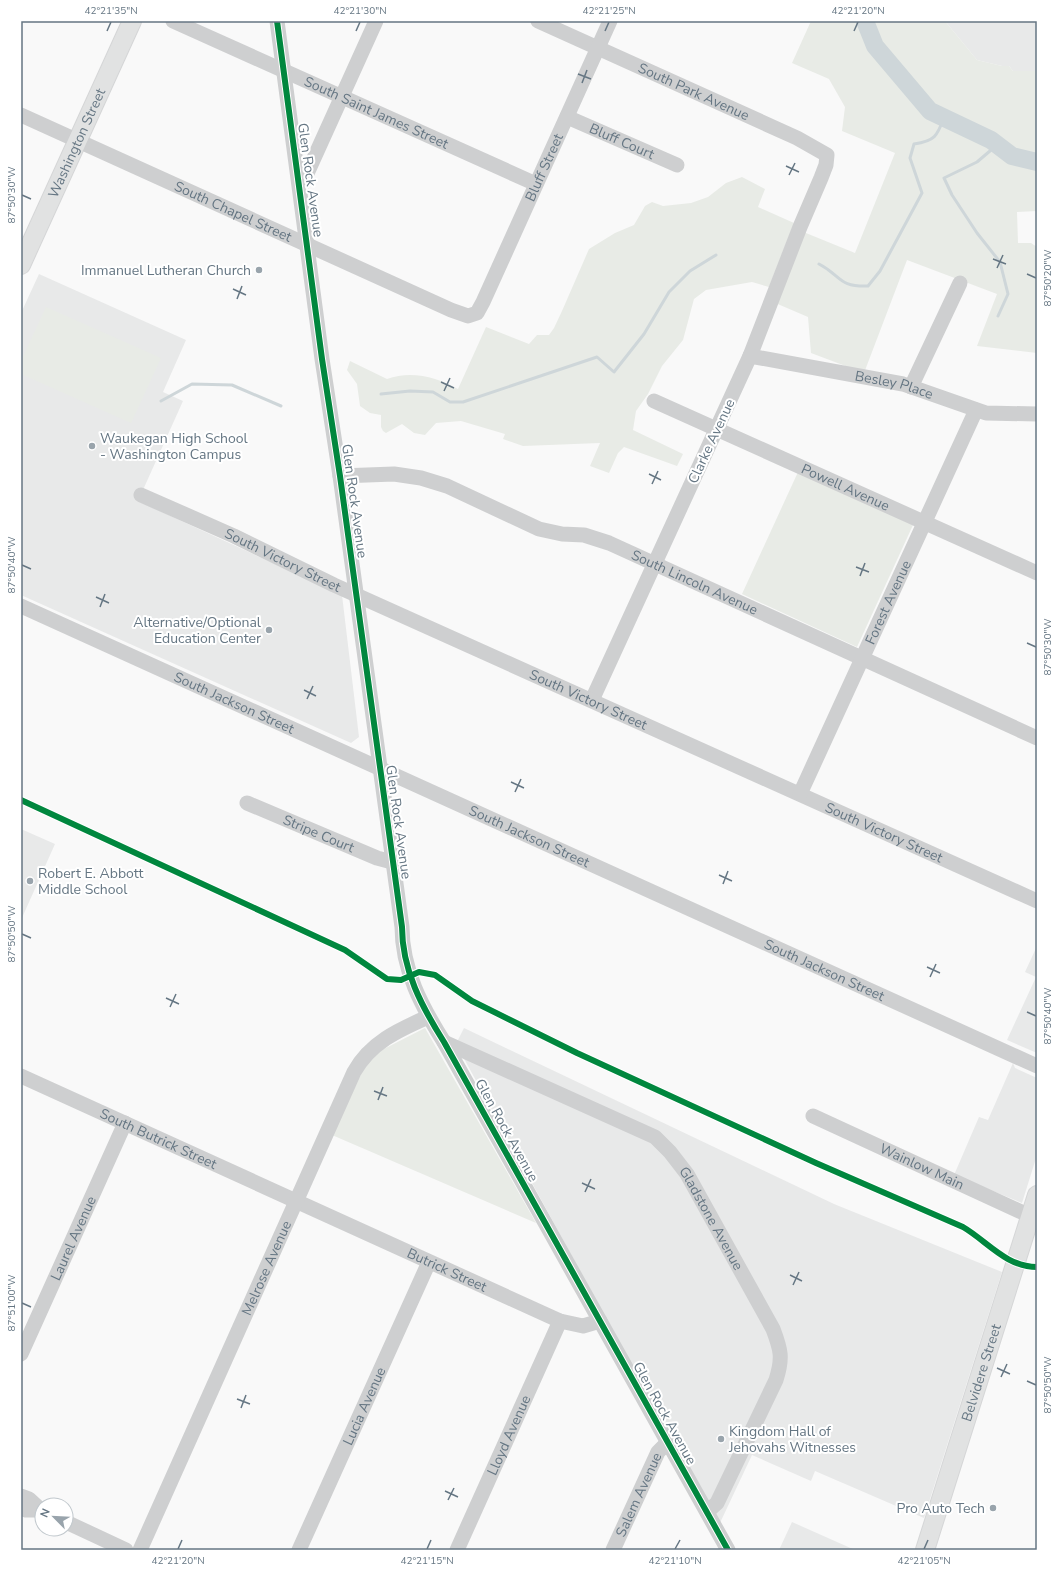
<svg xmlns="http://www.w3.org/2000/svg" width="1058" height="1571" viewBox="0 0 1058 1571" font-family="'Nunito Sans',sans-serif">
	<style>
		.built { fill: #e8e9e9 }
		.green { fill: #e8ebe6 }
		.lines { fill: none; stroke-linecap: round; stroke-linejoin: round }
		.stream { stroke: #ced6d9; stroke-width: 3 }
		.river { stroke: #ced6d9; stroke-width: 18 }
		.major-casing { stroke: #d5d6d7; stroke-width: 20 }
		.minor { stroke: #cecfd0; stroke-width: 15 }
		.major { stroke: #e1e2e2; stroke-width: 18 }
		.cycleway-casing { stroke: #fff; stroke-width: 8 }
		.cycleway { stroke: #00873e; stroke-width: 6 }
		.ticks { fill: none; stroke: #657683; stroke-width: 1.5 }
		.poi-dot { fill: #99a4ac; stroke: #fff; stroke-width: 1.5 }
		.labels { text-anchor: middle; stroke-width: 4; stroke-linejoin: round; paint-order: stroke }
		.street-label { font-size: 14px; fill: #657683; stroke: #fff }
		.poi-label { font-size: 14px; fill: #657683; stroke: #fff; text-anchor: end }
		.neatline { fill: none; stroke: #657683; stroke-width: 1.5 }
		.ticks-label { font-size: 10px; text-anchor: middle; fill: #657683 }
	</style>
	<rect width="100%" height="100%" fill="#f9f9f9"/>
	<!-- built -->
	<path class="built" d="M 945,21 L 1037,21 L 1037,71 L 1013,71 L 1009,66 L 1002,66 L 977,60 Z
		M 39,274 L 186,340 L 163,392 L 183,401 L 138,501 L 342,595 L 359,737 L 351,743 L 21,595 L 21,313 Z
		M 21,829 L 55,844 L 21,920 Z
		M 1037,946 L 1037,1053 L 1007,1040 L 1036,977 L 1025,972 Z
		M 464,1028 L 834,1204 L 1002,1272 L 924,1518 L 815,1471 L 811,1481 L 752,1455 L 719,1525 L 456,1044 Z
		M 1013,1063 L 1015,1068 L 1037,1078 L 1037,1155 L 1022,1203 L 954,1175 L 979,1117 L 988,1120 Z
		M 792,1522 L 855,1550 L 779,1550 Z"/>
	<!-- green -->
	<path class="green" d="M 811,21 L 945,21 L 977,60 L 1002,66 L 1009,66 L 1013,71 L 1037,71 L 1037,211 L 1017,212 L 1018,243 L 1031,243 L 1037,247 L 1037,353 L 977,346 L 997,294 L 907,260 L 864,373 L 811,353 L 808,317 L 773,302 L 801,231 L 855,253 L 895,153 L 842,131 L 845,107 L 829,79 L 792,63 Z
		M 742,177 L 765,189 L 758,207 L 794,223 L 769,287 L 752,282 L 706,290 L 694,299 L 683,340 L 662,366 L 648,394 L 636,411 L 633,430 L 683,454 L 677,466 L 624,447 L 618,453 L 609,473 L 590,466 L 600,443 L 523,446 L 503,439 L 505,434 L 461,421 L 436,423 L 425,435 L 414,433 L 402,424 L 386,433 L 383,431 L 381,427 L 381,415 L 370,413 L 360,406 L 357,384 L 347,370 L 350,361 L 387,379 C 411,370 437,377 458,389 L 486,327 L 529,344 L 537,335 L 549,335 L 554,328 L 562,311 L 589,249 L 615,233 L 634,225 L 645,206 L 652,202 L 663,206 L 691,203 L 708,197 L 726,183 Z
		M 46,307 L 161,358 L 131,423 L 21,374 L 21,361 Z
		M 798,472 L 913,525 L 857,647 L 742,594 Z
		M 425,1028 L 536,1223 L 332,1135 L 366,1064 L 376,1053 Z"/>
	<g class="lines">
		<!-- stream -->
		<path class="stream" d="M 997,145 L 977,162 L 944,178 L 952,195 L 977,233 L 1000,262 L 1008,294 L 998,316
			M 819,264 C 842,276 838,287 868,286 L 880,271 L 922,193 L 910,158 L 914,144 C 935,141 937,136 944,118
			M 381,394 L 410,391 L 433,392 L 450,402 L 463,402 L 597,357 L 614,372 L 644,334 L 669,292 L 690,271 L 716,255
			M 161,401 L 192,384 L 232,385 L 281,406"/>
		<!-- river -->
		<path class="river" d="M 865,21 L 875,46 L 930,111 L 991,140 L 1012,156 L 1037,162"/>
		<!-- major casing -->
		<g class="major-casing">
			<g id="major">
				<path id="s20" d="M 21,265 L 132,21"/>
				<path id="s21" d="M 925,1550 L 1037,1195"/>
			</g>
		</g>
		<!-- minor -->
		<g class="minor">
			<path id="s1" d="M 173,21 L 536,184"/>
			<path d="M 277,21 L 322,359 L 340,476 L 402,927 C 402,970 422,1007 444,1042 L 728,1550"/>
			<path id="s2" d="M 538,21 L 797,138 L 827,155 L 826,165 L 821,178 L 800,227 L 750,356 L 592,700"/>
			<path id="s3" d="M 21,115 L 451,310 L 468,316 L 477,313 L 483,302 L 610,21"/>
			<path id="s4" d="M 567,117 L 677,165"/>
			<path d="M 300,189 L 376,21"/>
			<path id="s5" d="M 750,356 L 903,384 L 986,413 L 1037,414"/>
			<path d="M 911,387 L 960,283"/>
			<path id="s6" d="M 654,401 L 1037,573"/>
			<path id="s7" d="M 340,476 L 394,474 L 421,478 L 447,486 L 539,529 L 562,534 L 584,535 L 609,543 L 1037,738"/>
			<path id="s8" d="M 141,495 L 234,536 L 334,585 L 1037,901"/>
			<path id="s9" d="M 21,606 L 1037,1066"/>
			<path id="s10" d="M 800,794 L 976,410"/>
			<path id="s11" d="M 247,803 L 377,858 L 392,862"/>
			<path id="s12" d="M 444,1042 L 655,1137 L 670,1152 L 687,1174 L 773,1329 C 781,1350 783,1358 776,1380 L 717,1503 L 707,1512"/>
			<path id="s13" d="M 21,1076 L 560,1321 L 583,1326 L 600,1321"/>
			<path id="s14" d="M 813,1116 L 1030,1216"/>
			<path id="s15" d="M 21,1354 L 125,1123"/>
			<path d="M 21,1496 L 29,1499 L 42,1511"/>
			<path d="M 21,1508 L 26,1510 L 39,1510"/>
			<path d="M 66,1522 L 126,1550"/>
			<path id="s16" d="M 140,1550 L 354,1072 C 370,1043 398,1030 428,1017"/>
			<path id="s17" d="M 299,1550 L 429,1262"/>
			<path id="s18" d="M 457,1550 L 560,1321"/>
			<path id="s19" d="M 613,1550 L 658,1452 L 668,1442"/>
		</g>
		<!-- major -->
		<use href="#major" class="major"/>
		<!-- cycleway casing -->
		<g class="cycleway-casing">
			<path id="cycleway" d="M 277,21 L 322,359 L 340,476 L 402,927 C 402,970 422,1007 444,1042 L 728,1550
				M 21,800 L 345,950 L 387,979 L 401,980 L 419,972 L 435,975 L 472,1001 L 577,1053 L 816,1163 L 963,1227 C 987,1241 1006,1267 1037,1267"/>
		</g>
		<!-- cycleway -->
		<use href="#cycleway" class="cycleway"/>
	</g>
	<!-- ticks -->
	<path class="ticks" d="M 107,31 L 111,22M 356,31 L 360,22M 605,31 L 609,22M 854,31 L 858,22M 578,74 L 591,79M 582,83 L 587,70M 786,166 L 799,172M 789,175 L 795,163M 22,195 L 31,199M 993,259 L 1006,264M 997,268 L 1003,255M 1027,274 L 1036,278M 233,289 L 246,295M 237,299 L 242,286M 441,382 L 454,388M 444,391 L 450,378M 649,474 L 661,480M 652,484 L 658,471M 22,565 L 31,569M 856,567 L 869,572M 860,576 L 865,563M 96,597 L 109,603M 100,607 L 105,594M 1027,643 L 1036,647M 304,690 L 316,696M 307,699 L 313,686M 511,782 L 524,788M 515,792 L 521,779M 719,875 L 732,881M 723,884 L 728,871M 22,934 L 31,938M 927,967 L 940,973M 930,977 L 936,964M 166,998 L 179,1004M 170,1007 L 176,994M 1027,1012 L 1036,1016M 374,1091 L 387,1096M 378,1100 L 383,1087M 582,1183 L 595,1189M 585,1192 L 591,1179M 790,1275 L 802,1281M 793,1285 L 799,1272M 22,1303 L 31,1307M 997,1368 L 1010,1374M 1001,1377 L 1007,1364M 1027,1381 L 1036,1385M 237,1399 L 250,1404M 241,1408 L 246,1395M 445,1491 L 458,1497M 448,1500 L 454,1488M 178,1549 L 182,1540M 427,1549 L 431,1540M 675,1549 L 680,1540M 924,1549 L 928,1540"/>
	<!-- markers -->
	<g class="poi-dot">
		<circle cx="259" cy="270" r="4"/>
		<circle cx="92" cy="446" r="4"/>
		<circle cx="269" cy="630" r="4"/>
		<circle cx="30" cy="881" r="4"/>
		<circle cx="721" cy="1439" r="4"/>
		<circle cx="993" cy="1508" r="4"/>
	</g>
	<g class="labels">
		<!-- street labels -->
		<g class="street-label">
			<text dy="5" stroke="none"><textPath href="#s2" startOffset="171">South Park Avenue</textPath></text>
			<text dy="5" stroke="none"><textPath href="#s1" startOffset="223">South Saint James Street</textPath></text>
			<text dy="5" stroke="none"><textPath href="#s4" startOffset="60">Bluff Court</textPath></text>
			<text dy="5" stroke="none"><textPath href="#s20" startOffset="134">Washington Street</textPath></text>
			<text dy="5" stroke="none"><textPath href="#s3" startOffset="660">Bluff Street</textPath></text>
			<text transform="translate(311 180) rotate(82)" y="5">Glen Rock Avenue</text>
			<text dy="5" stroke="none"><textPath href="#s3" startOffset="233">South Chapel Street</textPath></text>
			<text dy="5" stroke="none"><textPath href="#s5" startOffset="147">Besley Place</textPath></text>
			<text transform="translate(711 441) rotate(-65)" y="5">Clarke Avenue</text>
			<text dy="5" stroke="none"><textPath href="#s6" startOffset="210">Powell Avenue</textPath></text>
			<text transform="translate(355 501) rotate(82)" y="5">Glen Rock Avenue</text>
			<text dy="5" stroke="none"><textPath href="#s8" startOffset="156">South Victory Street</textPath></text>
			<text dy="5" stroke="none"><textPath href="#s7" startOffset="376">South Lincoln Avenue</textPath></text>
			<text dy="5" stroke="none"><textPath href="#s10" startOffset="211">Forest Avenue</textPath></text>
			<text dy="5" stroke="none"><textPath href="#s8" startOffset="492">South Victory Street</textPath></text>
			<text dy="5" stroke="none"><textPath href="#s9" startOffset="234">South Jackson Street</textPath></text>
			<text transform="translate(399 822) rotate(82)" y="5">Glen Rock Avenue</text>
			<text dy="5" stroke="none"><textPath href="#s8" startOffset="816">South Victory Street</textPath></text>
			<text dy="5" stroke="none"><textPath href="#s11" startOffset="78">Stripe Court</textPath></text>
			<text dy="5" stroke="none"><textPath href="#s9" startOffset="558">South Jackson Street</textPath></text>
			<text dy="5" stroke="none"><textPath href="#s9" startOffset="882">South Jackson Street</textPath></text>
			<text transform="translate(507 1130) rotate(61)" y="5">Glen Rock Avenue</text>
			<text dy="5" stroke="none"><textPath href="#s13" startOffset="151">South Butrick Street</textPath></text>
			<text dy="5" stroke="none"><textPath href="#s14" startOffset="120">Wainlow Main</textPath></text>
			<text dy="5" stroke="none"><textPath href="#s12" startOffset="331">Gladstone Avenue</textPath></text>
			<text dy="5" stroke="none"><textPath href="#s15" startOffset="127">Laurel Avenue</textPath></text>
			<text dy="5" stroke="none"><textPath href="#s16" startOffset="309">Melrose Avenue</textPath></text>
			<text dy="5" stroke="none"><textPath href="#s13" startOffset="468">Butrick Street</textPath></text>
			<text dy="5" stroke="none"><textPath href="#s21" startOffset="186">Belvidere Street</textPath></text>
			<text dy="5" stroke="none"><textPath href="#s17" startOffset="158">Lucia Avenue</textPath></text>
			<text transform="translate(665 1413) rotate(61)" y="5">Glen Rock Avenue</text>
			<text dy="5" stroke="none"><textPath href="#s18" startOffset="126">Lloyd Avenue</textPath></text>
			<text dy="5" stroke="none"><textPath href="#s19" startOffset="61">Salem Avenue</textPath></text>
		</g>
		<!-- poi labels -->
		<g class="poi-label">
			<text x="251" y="275">Immanuel Lutheran Church</text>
			<text x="100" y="443" text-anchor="start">Waukegan High School<tspan x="100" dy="16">- Washington Campus</tspan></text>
			<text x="261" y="627">Alternative/Optional<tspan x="261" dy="16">Education Center</tspan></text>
			<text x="38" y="878" text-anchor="start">Robert E. Abbott<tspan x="38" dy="16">Middle School</tspan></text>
			<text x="729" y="1436" text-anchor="start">Kingdom Hall of<tspan x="729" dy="16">Jehovahs Witnesses</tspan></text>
			<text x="985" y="1513">Pro Auto Tech</text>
		</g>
	</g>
	<!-- border -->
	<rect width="1058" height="1571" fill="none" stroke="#ffffff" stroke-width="44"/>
	<!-- north arrow -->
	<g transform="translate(54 1517) rotate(294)"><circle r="19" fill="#ffffff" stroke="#c1c8cd"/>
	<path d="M0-3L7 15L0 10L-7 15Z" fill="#99a4ac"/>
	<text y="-6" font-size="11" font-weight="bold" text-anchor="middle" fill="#657683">N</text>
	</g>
	<rect x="22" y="22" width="1014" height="1527" class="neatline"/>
	<g class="ticks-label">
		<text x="111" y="14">42°21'35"N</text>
		<text x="360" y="14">42°21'30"N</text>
		<text x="609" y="14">42°21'25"N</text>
		<text x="858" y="14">42°21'20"N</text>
		<text transform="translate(11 195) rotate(-90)" y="4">87°50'30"W</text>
		<text transform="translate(1047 278) rotate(-90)" y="4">87°50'20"W</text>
		<text transform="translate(11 565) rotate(-90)" y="4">87°50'40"W</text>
		<text transform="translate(1047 647) rotate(-90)" y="4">87°50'30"W</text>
		<text transform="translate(11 934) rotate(-90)" y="4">87°50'50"W</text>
		<text transform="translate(1047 1016) rotate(-90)" y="4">87°50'40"W</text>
		<text transform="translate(11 1303) rotate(-90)" y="4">87°51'00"W</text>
		<text transform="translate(1047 1385) rotate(-90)" y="4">87°50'50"W</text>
		<text x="178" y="1564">42°21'20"N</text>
		<text x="427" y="1564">42°21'15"N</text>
		<text x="675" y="1564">42°21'10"N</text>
		<text x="924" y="1564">42°21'05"N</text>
	</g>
</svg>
